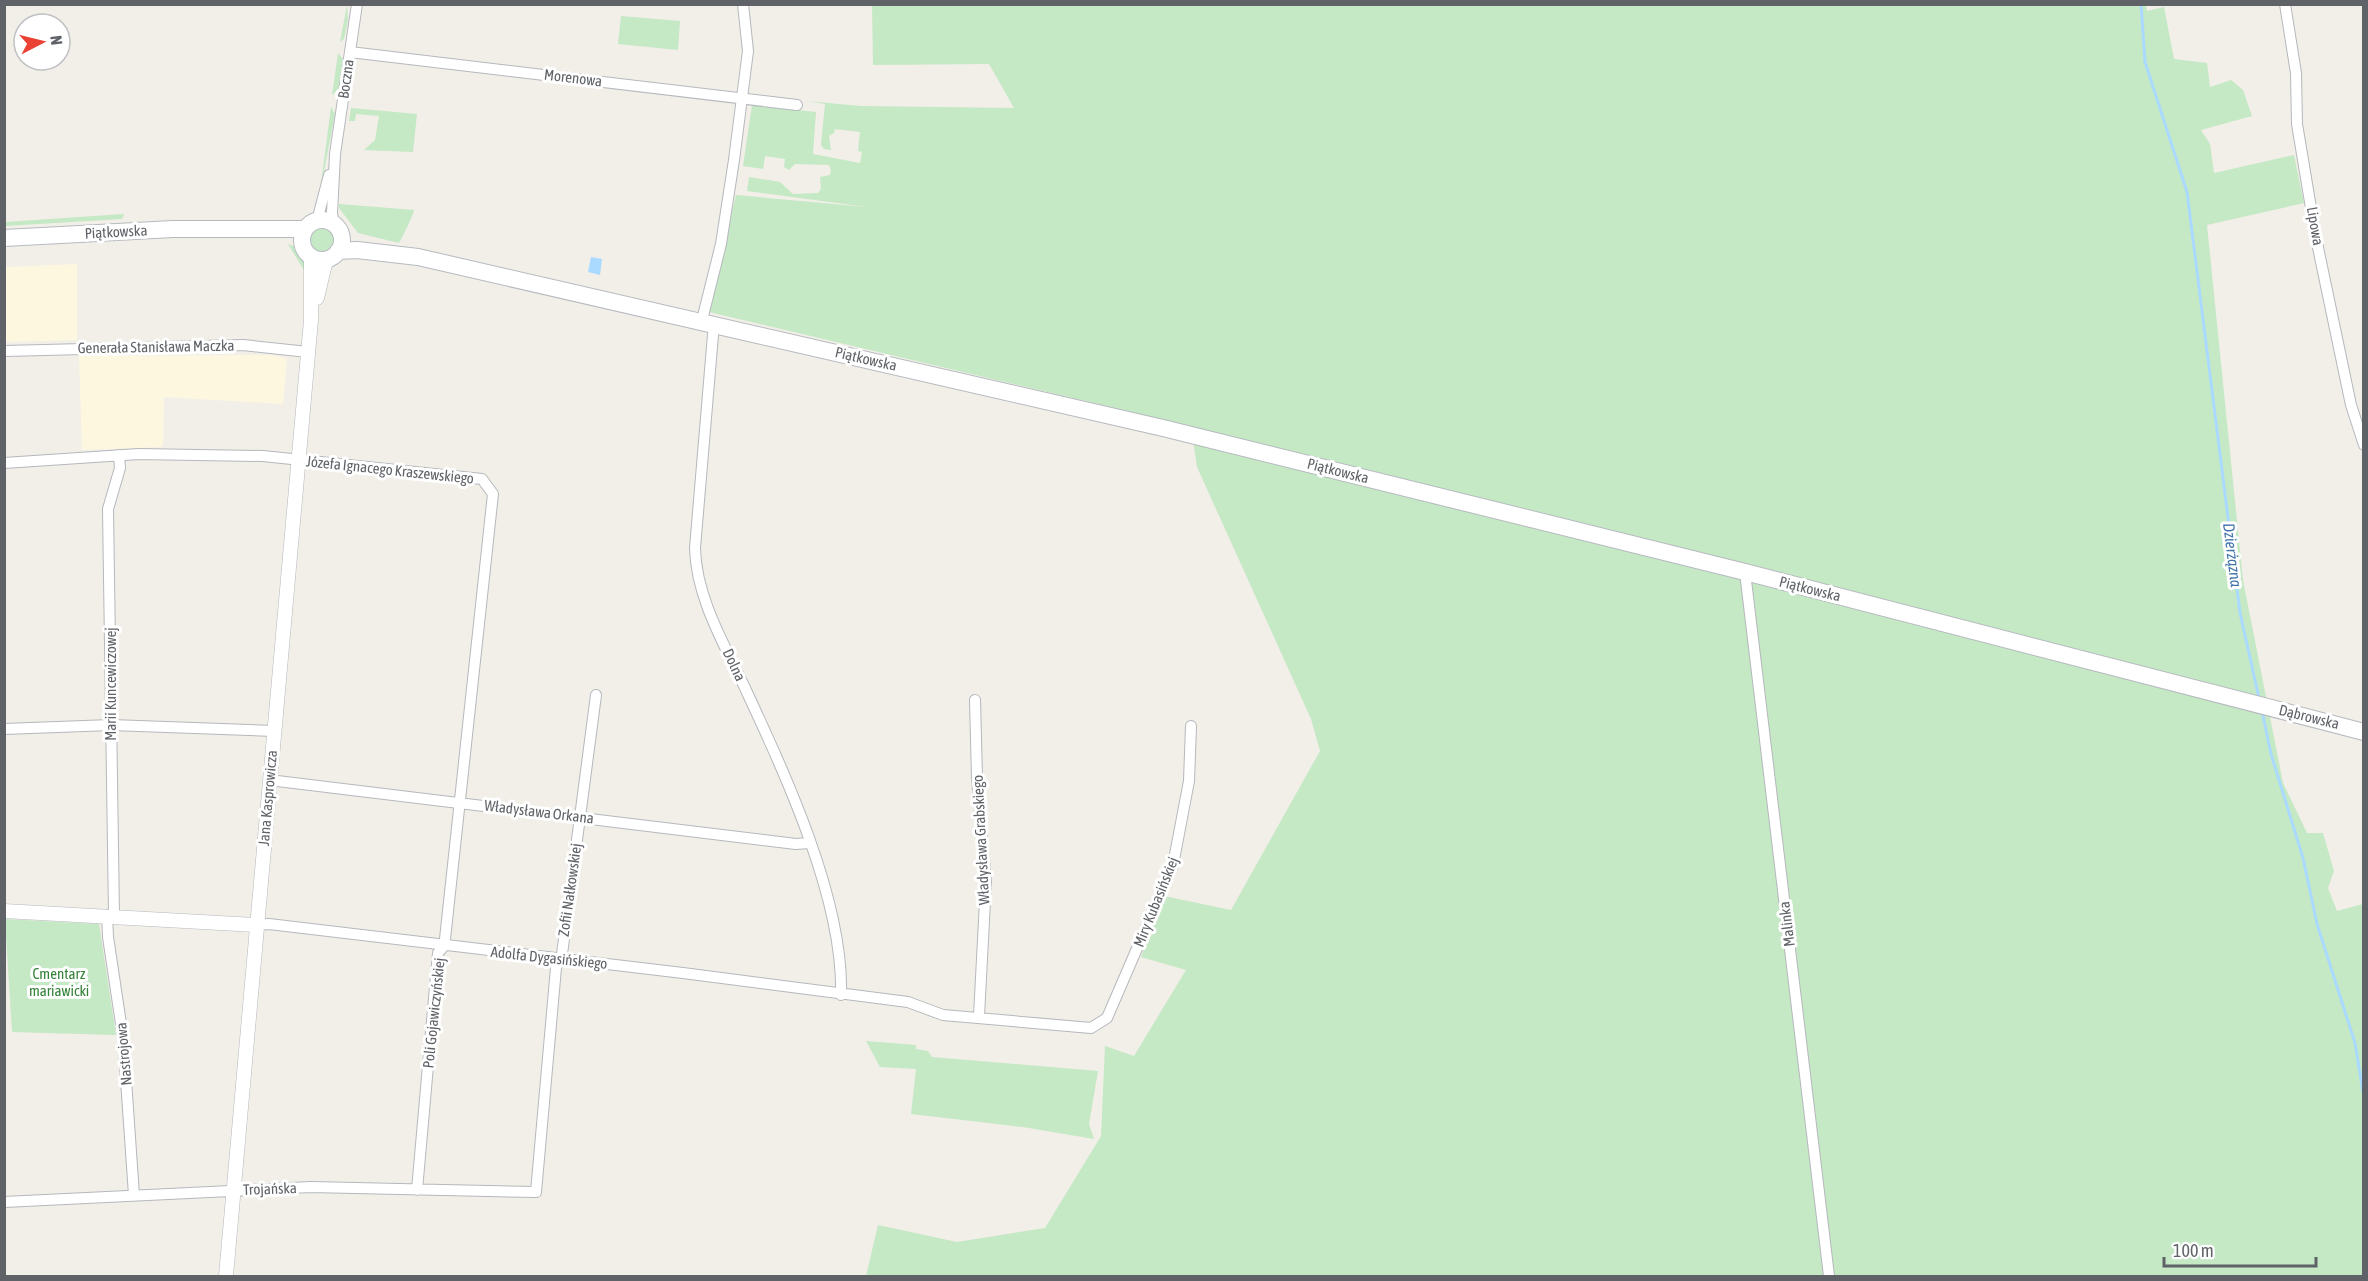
<svg xmlns="http://www.w3.org/2000/svg" width="2368" height="1281" viewBox="0 0 2368 1281" font-family="'Asap Condensed',sans-serif">
	<style>
		.commercial { fill: #fef7e0 }
		.green { fill: #c5e8c5 }
		.water { fill: #aadaff }
		.lines { fill: none; stroke-linecap: round; stroke-linejoin: round }
		.stream { stroke: #aadaff; stroke-width: 3 }
		.minor-casing { stroke: #b5b8bc; stroke-width: 12 }
		.tertiary-casing { stroke: #b5b8bc; stroke-width: 15 }
		.secondary-casing { stroke: #b6babf; stroke-width: 18 }
		.minor { stroke: #fff; stroke-width: 10 }
		.tertiary { stroke: #fff; stroke-width: 14 }
		.secondary { stroke: #fff; stroke-width: 16 }
		.labels { text-anchor: middle; stroke-width: 6; stroke-linejoin: round; paint-order: stroke }
		.street-label { font-size: 15px; fill: #5f6368; stroke: #fff }
		.park-label { font-size: 15px; fill: #348238; stroke: #fff }
		.water-label { font-size: 16px; font-style: italic; fill: #4174aa; stroke: #fff }
	</style>
	<rect width="100%" height="100%" fill="#f1efe8"/>
	<!-- commercial -->
	<path class="commercial" d="M 77,264 L 77,340 L 5,342 L 5,267 Z
		M 269,355 L 287,358 L 283,404 L 164,397 L 163,447 L 82,450 L 79,356 Z"/>
	<!-- green -->
	<path class="green" d="M 2146,4 L 2147,11 L 2164,7 L 2174,59 L 2207,63 L 2210,87 L 2231,80 L 2243,90 L 2252,116 L 2201,130 L 2210,144 L 2214,173 L 2294,155 L 2304,203 L 2207,225 L 2243,580 L 2283,783 L 2307,833 L 2323,833 L 2334,871 L 2328,888 L 2337,911 L 2363,904 L 2363,1276 L 866,1276 L 878,1225 L 957,1242 L 1045,1228 L 1101,1136 L 1105,1046 L 1134,1056 L 1186,970 L 1141,957 L 1164,896 L 1231,910 L 1320,751 L 1311,719 L 1197,467 L 1191,426 L 709,312 L 736,195 L 867,207 L 747,191 L 749,177 L 780,182 L 793,194 L 818,193 L 821,189 L 820,177 L 830,175 L 831,170 L 829,165 L 795,164 L 789,170 L 784,167 L 785,159 L 765,156 L 763,169 L 743,166 L 752,105 L 816,112 L 813,154 L 860,163 L 862,152 L 858,151 L 860,132 L 835,129 L 834,133 L 829,136 L 831,150 L 824,149 L 821,145 L 825,104 L 806,101 L 861,106 L 1014,108 L 989,64 L 873,65 L 872,5 Z
		M 347,5 L 348,20 L 344,39 L 340,42 Z
		M 621,16 L 680,21 L 678,50 L 618,44 Z
		M 338,53 L 343,59 L 339,88 L 332,95 Z
		M 331,107 L 335,114 L 320,192 L 321,184 Z
		M 351,108 L 417,114 L 413,152 L 364,150 L 375,140 L 379,116 L 356,114 L 355,121 L 349,121 Z
		M 339,204 L 414,210 C 413,216 402,238 399,243 L 358,233 L 339,208 Z
		M 124,214 L 122,219 L 5,226 L 5,222 Z
		M309 240a13 13 0 1 1 26 0a13 13 0 1 1-26 0Z
		M 288,244 C 301,248 307,259 308,271 L 304,270 Z
		M 5,919 L 99,924 L 116,1035 L 12,1032 Z
		M 866,1041 L 916,1045 L 916,1049 L 928,1051 L 932,1057 L 1098,1071 L 1089,1124 L 1094,1139 L 1023,1127 L 911,1114 L 916,1069 L 880,1067 Z"/>
	<!-- water -->
	<path class="water" d="M 591,257 L 602,259 L 600,275 L 588,272 Z"/>
	<g class="lines">
		<!-- stream -->
		<path class="stream" d="M 2141,4 L 2145,62 L 2187,192 L 2240,613 L 2259,698
			M 2262,711 L 2271,754 L 2303,858 L 2317,924 L 2355,1043 L 2364,1098"/>
		<!-- minor casing -->
		<g class="minor-casing">
			<path id="minor" d="M 2285,4 L 2296,73 L 2297,124 L 2316,238 L 2351,405 L 2364,445
				M 350,52 L 797,105
				M 317,221 L 329,175
				M 334,224 L 332,213 L 335,154 L 357,4
				M 702,320 L 721,244 L 734,160 L 748,51 L 743,4
				M 714,323 L 695,548 C 696,597 724,644 745,688 C 785,774 844,900 841,995
				M 4,351 L 243,345 L 308,352
				M 4,463 L 139,454 L 263,456 L 482,479 L 493,494 L 445,939 L 444,946 L 438,953 L 417,1190
				M 1745,572 L 1829,1276
				M 975,700 L 977,778 L 986,882 L 979,1016
				M 4,729 L 111,725 L 274,731
				M 269,780 L 796,844 L 809,843
				M 107,915 L 108,937 L 123,1037 L 134,1195
				M 114,915 L 108,509 L 120,468 L 119,455
				M 256,925 L 269,924 L 683,973 L 908,1002 L 943,1015 L 1091,1028 L 1107,1018 L 1173,865 L 1189,781 L 1191,726
				M 4,1202 L 311,1187 L 536,1192 L 556,968 L 562,954 L 596,695"/>
		</g>
		<!-- tertiary casing -->
		<g class="tertiary-casing">
			<path id="tertiary" d="M 317,298 L 326,260
				M 4,911 L 256,925
				M 226,1276 L 311,320 L 311,257"/>
		</g>
		<!-- secondary casing -->
		<g class="secondary-casing">
			<path id="secondary" d="M302 240a20 20 0 1 1 40 0a20 20 0 1 1-40 0Z
				M 4,238 L 173,229 L 305,229
				M 338,251 L 357,250 L 418,257 L 1163,428 L 1745,572 L 2364,732"/>
		</g>
		<!-- minor -->
		<use href="#minor" class="minor"/>
		<!-- tertiary -->
		<use href="#tertiary" class="tertiary"/>
		<!-- secondary -->
		<use href="#secondary" class="secondary"/>
	</g>
	<g class="labels">
		<!-- street labels -->
		<g class="street-label">
			<text transform="translate(573 78) rotate(7)" y="5">Morenowa</text>
			<text transform="translate(346 79) rotate(-82)" y="5">Boczna</text>
			<text transform="translate(2315 226) rotate(80)" y="5">Lipowa</text>
			<text transform="translate(116 232) rotate(-3)" y="5">Piątkowska</text>
			<text transform="translate(156 347) rotate(-1)" y="5">Generała Stanisława Maczka</text>
			<text transform="translate(866 359) rotate(13)" y="5">Piątkowska</text>
			<text transform="translate(390 470) rotate(6)" y="5">Józefa Ignacego Kraszewskiego</text>
			<text transform="translate(1338 471) rotate(14)" y="5">Piątkowska</text>
			<text transform="translate(1810 589) rotate(14)" y="5">Piątkowska</text>
			<text transform="translate(734 665) rotate(65)" y="5">Dolna</text>
			<text transform="translate(111 684) rotate(-90)" y="5">Marii Kuncewiczowej</text>
			<text transform="translate(2309 717) rotate(14)" y="5">Dąbrowska</text>
			<text transform="translate(268 798) rotate(-85)" y="5">Jana Kasprowicza</text>
			<text transform="translate(539 812) rotate(7)" y="5">Władysława Orkana</text>
			<text transform="translate(981 840) rotate(-93)" y="5">Władysława Grabskiego</text>
			<text transform="translate(570 890) rotate(-82)" y="5">Zofii Nałkowskiej</text>
			<text transform="translate(1156 902) rotate(-68)" y="5">Miry Kubasińskiej</text>
			<text transform="translate(1787 924) rotate(-97)" y="5">Malinka</text>
			<text transform="translate(549 958) rotate(6)" y="5">Adolfa Dygasińskiego</text>
			<text transform="translate(434 1013) rotate(-84)" y="5">Poli Gojawiczyńskiej</text>
			<text transform="translate(124 1054) rotate(-95)" y="5">Nastrojowa</text>
			<text transform="translate(270 1189) rotate(-2)" y="5">Trojańska</text>
		</g>
		<!-- park labels -->
		<g class="park-label">
			<text x="59" y="979">Cmentarz<tspan x="59" dy="17">mariawicki</tspan></text>
		</g>
		<!-- water labels -->
		<g class="water-label">
			<text transform="translate(2233 555) rotate(83)" y="6">Dzierżązna</text>
		</g>
	</g>
	<!-- border -->
	<rect width="2368" height="1281" fill="none" stroke="#5f6368" stroke-width="12"/>
	<!-- north arrow -->
	<g transform="translate(42 42) rotate(83)"><circle r="28" fill="#ffffff" stroke="#bfc1c3" stroke-width="1.5"/>
	<path d="M0-4.5L10 22L0 15L-10 22Z" fill="#ea4335"/>
	<text y="-9" font-size="16" font-weight="bold" text-anchor="middle" fill="#5f6368">N</text>
	</g>
	<!-- scale -->
	<path d="M2164 1257v9h152v-9" fill="none" stroke="#5f6368" stroke-width="3"/>
	<text x="2173" y="1257" font-size="18" fill="#5f6368" stroke="#ffffff" stroke-width="4.5" paint-order="stroke">100 m</text>
</svg>
